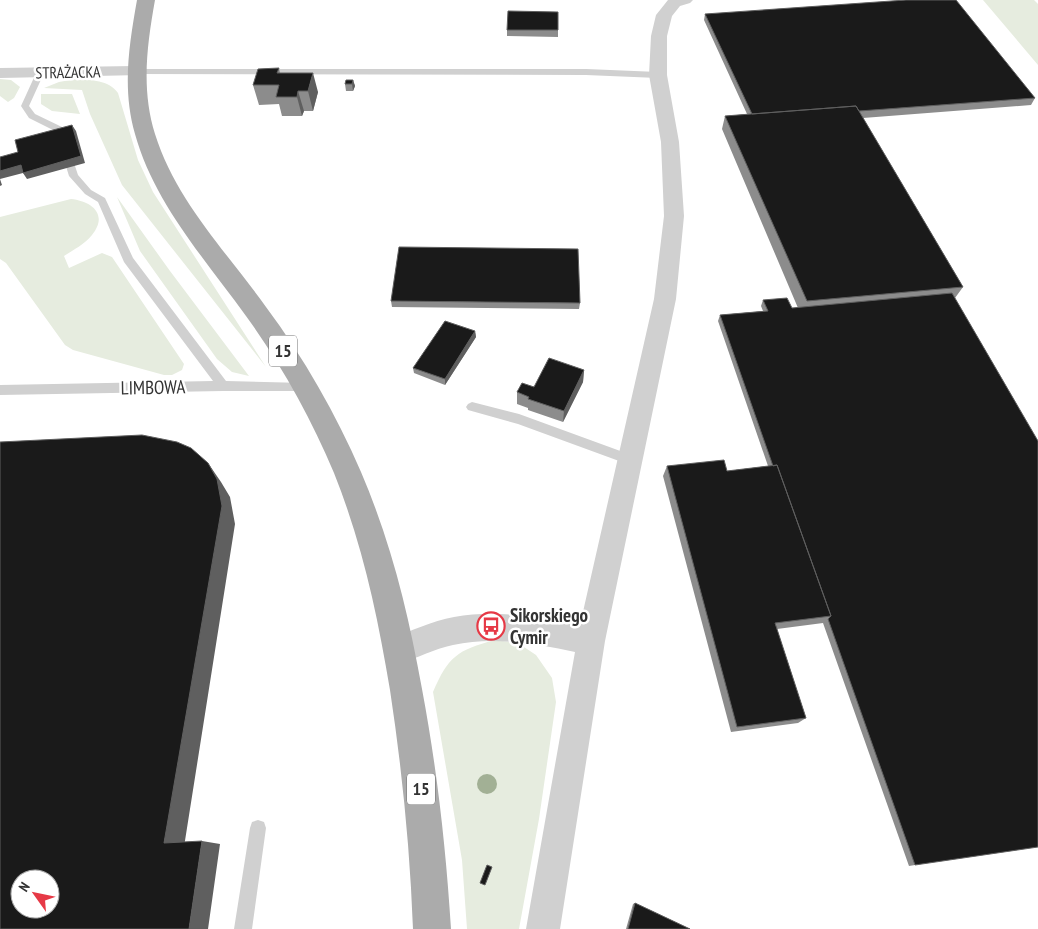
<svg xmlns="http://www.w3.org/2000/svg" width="1038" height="929" viewBox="0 0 1038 929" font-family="'PT Sans Narrow',sans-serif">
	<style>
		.green { fill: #e6ecdf }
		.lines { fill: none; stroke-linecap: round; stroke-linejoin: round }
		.lane { fill: #d0d0d0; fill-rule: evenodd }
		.street { fill: #d0d0d0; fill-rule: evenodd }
		.primary { fill: #ababab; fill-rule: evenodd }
		.tree { fill: #a2b095 }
		.wall { fill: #8c8c8c }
		.shaded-wall { fill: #5f5f5f }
		.building { fill: #1a1a1a; stroke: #5f5f5f; fill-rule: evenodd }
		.labels { text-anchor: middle; stroke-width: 5; stroke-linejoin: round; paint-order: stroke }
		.far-street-label { font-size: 16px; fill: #333; stroke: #fff }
		.shield { fill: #fff; stroke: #707070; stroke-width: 1 }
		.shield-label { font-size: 18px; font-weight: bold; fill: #333 }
		.street-label { font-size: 19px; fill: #333; stroke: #fff }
		.poi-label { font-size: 19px; font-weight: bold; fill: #333; stroke: #fff; text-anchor: start }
	</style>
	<rect width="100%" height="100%" fill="#fff"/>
	<!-- green -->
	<path class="green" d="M 983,0 L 1034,0 L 1038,4 L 1038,65 Z
		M 0,79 L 11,80 L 20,87 L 14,98 L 8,102 L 0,96 Z
		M 76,79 C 92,81 108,79 118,93 L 138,160 L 153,192 L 266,367 L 122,185 L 90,114 L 82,90 L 44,88 L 59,82 Z
		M 41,94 L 72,94 L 80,114 L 52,111 L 41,104 Z
		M 117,197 L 170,271 L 249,376 L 232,372 L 217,359 L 140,251 Z
		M 71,199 C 91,201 109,214 92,235 C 85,244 73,250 64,256 L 69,268 L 102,253 L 112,257 L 184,364 L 182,370 L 172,375 L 164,375 L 73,350 L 65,345 L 6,263 L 0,259 L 0,217 Z
		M 495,640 L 518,643 L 536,655 L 552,678 L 556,702 L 539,819 L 519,929 L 467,929 L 462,860 L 433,692 C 448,657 457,650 495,640 Z"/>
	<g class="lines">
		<!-- lane -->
		<path class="lane" d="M 132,69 L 586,69 L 658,72 L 662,75 L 658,78 L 586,75 L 135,74 L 131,71 Z
			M 37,71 L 44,73 L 29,106 L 35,114 L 62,127 L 78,175 L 91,190 L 105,198 L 133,258 L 226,381 L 305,383 L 309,385 L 311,388 L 309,391 L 223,391 L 0,395 L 0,385 L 213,381 L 124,262 L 98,202 L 85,194 L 69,176 L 55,131 L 29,118 L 21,106 Z
			M 472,402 L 519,414 L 634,456 L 636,460 L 634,464 L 630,465 L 518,424 L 468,410 L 466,407 L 468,404 Z
			M 258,820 L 264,822 L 266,828 L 252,929 L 234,929 L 250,828 L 252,822 Z"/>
		<!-- street -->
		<path class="street" d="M 668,0 L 693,0 L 690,3 L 680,6 L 672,16 L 667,36 L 667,75 L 679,142 L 684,216 L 676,299 L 605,641 L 560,929 L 526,929 L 575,652 C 535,644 494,636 453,645 C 434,649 417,658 399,664 L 389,660 L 385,650 L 389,640 C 410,631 432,621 454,617 C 496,609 539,617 580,625 L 654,299 L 664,216 L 661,142 L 649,75 L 651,36 L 656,15 Z
			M 135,66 L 141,67 L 143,71 L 141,75 L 0,78 L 0,68 Z"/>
		<!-- primary -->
		<path class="primary" d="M 137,0 L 155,0 C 147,45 141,90 155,134 C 176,201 226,251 266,307 C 304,358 336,414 361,472 C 392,545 408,612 422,689 C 437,769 446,848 451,929 L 413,929 C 410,849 402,769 390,690 C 377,613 363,546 334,473 C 311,418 281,364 246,316 C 205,259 154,203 135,134 C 122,89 129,45 137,0 Z"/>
	</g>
	<!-- trees -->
	<circle class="tree" cx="487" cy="784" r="10"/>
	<!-- wall -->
	<path class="wall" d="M 705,14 L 1035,98 L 1031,105 L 863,118 L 963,287 L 955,298 L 915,865 L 909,866 L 823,623 L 777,629 L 806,718 L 798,723 L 731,732 L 663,476 L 667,466 L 727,471 L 768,466 L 718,321 L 720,315 L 763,311 L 761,306 L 763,300 L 792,308 L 798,308 L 722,129 L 725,116 L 747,114 L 704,20 Z
		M 507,30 L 558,30 L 558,37 L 507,36 Z
		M 279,68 L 280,73 L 318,92 L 313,111 L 304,111 L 302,116 L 282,116 L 279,104 L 259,105 L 253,85 Z
		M 353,80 L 355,86 L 353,91 L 346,91 L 345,84 Z
		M 391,301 L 580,303 L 579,309 L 392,307 Z
		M 475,331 L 476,337 L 445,385 L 414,373 L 413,368 Z
		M 584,370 L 583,382 L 563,422 L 528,410 L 528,408 L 517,404 L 517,392 Z
		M 635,903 L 690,929 L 626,929 L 633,904 Z"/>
	<!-- shaded-wall -->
	<path class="shaded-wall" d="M 313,73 L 318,92 L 313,111 L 308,91 Z
		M 353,80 L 355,86 L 353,91 L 352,84 Z
		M 298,91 L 304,111 L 302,116 L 297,97 Z
		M 72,125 L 76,131 L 85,163 L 27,179 L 23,173 L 0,179 L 2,185 L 0,186 L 0,171 Z
		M 475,331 L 476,337 L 445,385 L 445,379 Z
		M 584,370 L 583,382 L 563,422 L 564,411 Z
		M 208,463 L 221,482 L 230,497 L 235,524 L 184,847 L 164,843 Z
		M 202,841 L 220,844 L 208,929 L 189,929 Z"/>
	<!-- building -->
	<path class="building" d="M 906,0 L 956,0 L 1035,98 L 859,111 L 856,106 L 752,114 L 705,14 Z
		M 508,11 L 558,12 L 558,30 L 507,30 Z
		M 279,68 L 277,73 L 313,73 L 308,91 L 298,91 L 297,97 L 276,97 L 279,85 L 253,85 L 258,69 Z
		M 346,80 L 353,80 L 352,84 L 345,84 Z
		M 856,106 L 963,287 L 807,301 L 725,116 Z
		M 72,125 L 81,156 L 23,173 L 21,165 L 0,171 L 0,157 L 18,152 L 15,140 Z
		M 399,247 L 578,249 L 580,303 L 391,301 Z
		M 952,293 L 1038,441 L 1038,847 L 915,865 L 828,619 L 831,616 L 777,465 L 773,466 L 720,315 L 768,311 L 763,300 L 787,298 L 792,308 Z
		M 445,321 L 475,331 L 445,379 L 413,368 Z
		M 549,358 L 584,370 L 564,411 L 528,399 L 529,397 L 517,392 L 522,383 L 534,387 Z
		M 142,435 L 177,442 L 191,448 L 208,463 L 217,479 L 222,506 L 164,843 L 202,841 L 189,929 L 0,929 L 0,442 ZM 20,879 L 50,879 L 50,909 L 20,909 Z
		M 724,460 L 727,471 L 777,465 L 831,616 L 775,623 L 806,718 L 737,727 L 667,466 Z
		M 487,865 L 492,867 L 485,885 L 480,883 Z
		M 635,903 L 690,929 L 628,929 Z"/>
	<!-- icons -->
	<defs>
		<g id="bus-ring" transform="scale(1.4375)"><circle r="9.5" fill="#fff" stroke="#e63946" stroke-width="1.5"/><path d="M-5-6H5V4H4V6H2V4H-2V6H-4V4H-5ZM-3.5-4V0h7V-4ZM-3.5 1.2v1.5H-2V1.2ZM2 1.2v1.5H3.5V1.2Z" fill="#e63946"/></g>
	</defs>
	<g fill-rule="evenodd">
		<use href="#bus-ring" x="491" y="626"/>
	</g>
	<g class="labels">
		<!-- far-street labels -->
		<g class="far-street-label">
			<text transform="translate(68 72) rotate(-1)" y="6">STRAŻACKA</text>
		</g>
		<!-- shield labels -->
		<g class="shield">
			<rect x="269" y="335.5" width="28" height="31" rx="4"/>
			<rect x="407" y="773.5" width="28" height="31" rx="4"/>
		</g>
		<g class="shield-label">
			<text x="283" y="357">15</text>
			<text x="421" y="795">15</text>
		</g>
		<!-- street labels -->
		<g class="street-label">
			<text transform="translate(153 387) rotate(-1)" y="7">LIMBOWA</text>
		</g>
		<!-- poi labels -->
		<g class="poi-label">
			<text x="510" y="622">Sikorskiego<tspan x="510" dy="22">Cymir</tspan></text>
		</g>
	</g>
	<!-- north arrow -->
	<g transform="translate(35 894) rotate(303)"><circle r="24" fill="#ffffff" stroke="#adadad"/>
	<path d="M0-4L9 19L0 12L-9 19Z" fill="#e63946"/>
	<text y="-8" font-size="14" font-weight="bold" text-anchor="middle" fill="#333333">N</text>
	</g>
</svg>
